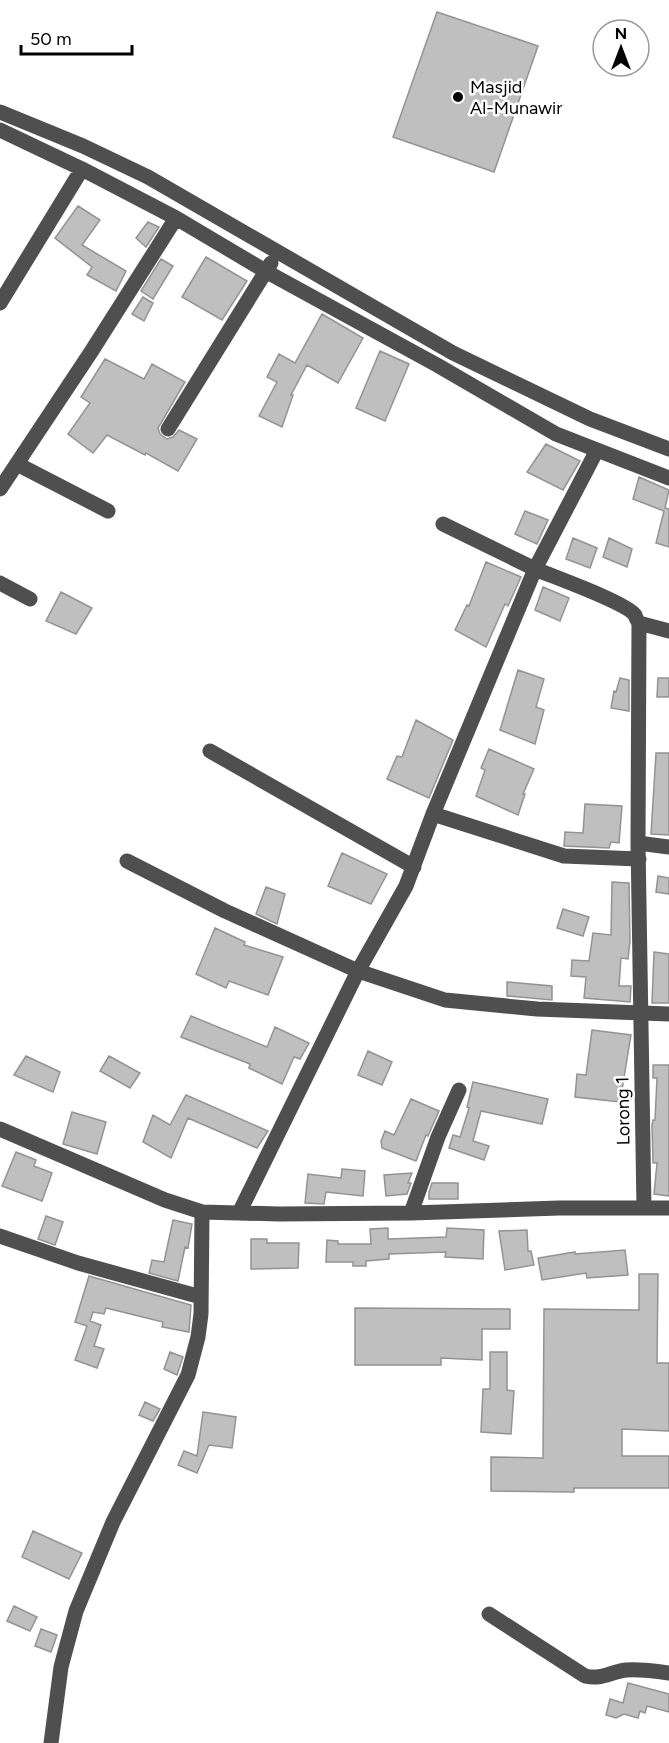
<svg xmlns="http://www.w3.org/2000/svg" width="669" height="1743" viewBox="0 0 669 1743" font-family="Figtree,sans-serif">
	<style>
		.building { fill: #bfbfbf; stroke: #939393; stroke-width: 1.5 }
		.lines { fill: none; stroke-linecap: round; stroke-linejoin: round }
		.minor { stroke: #4f4f4f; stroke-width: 15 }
		.poi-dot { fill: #000; stroke: #fff; stroke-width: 2 }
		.labels { text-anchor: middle; stroke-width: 5; stroke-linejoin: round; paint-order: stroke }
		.poi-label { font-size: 18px; fill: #000; stroke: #fff; text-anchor: start }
		.street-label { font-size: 18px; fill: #000; stroke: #fff }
	</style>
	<rect width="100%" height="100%" fill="#fff"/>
	<!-- building -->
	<path class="building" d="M 437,12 L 538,46 L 494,172 L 393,137 Z
		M 78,206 L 100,220 L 82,245 L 126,271 L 116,291 L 87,275 L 92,267 L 55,238 Z
		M 148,222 L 159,227 L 146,247 L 136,238 Z
		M 206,257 L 247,281 L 222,320 L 182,297 Z
		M 161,259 L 173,266 L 153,299 L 141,291 Z
		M 143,297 L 153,303 L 144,321 L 132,314 Z
		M 322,314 L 363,338 L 338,383 L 307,365 L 291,395 L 293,395 L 282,427 L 259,416 L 277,382 L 267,377 L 279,354 L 295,363 Z
		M 380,351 L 409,364 L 385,421 L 356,408 Z
		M 105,359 L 144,379 L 152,364 L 185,382 L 158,428 L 160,434 L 167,439 L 173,437 L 179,430 L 197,439 L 178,471 L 146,453 L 145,455 L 107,435 L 93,453 L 68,434 L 90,403 L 81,397 Z
		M 546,444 L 580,461 L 563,490 L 527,472 Z
		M 639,477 L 669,490 L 665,508 L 669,509 L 669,547 L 656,543 L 664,511 L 633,499 Z
		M 525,511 L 548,520 L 537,544 L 515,534 Z
		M 573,538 L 597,548 L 590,568 L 566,559 Z
		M 609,538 L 632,549 L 627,567 L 603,557 Z
		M 486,562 L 521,577 L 508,606 L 505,604 L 486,647 L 455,630 L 467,605 L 469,606 Z
		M 543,587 L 569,598 L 560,621 L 535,610 Z
		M 61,592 L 92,608 L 76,634 L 46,621 Z
		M 518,670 L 544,679 L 536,707 L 544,710 L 535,744 L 500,730 Z
		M 620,678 L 629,680 L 629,711 L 611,708 L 614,691 L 616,692 Z
		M 658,678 L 669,678 L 669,697 L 657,697 Z
		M 416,720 L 453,740 L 429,798 L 387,779 L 397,756 L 402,757 Z
		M 489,749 L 534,769 L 523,794 L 525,794 L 518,815 L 476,796 L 485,770 L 481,768 Z
		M 656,753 L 669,753 L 669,835 L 651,834 Z
		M 585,804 L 622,806 L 619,843 L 611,842 L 609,848 L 564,846 L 565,832 L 583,833 Z
		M 342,853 L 387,874 L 371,904 L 328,886 Z
		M 658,876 L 669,878 L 669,894 L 656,892 Z
		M 612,882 L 629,883 L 630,941 L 628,959 L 621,958 L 619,986 L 631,986 L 630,1002 L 584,998 L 586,977 L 571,976 L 572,960 L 589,961 L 593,933 L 611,935 Z
		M 266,887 L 285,894 L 277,924 L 256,914 Z
		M 563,909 L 589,917 L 583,936 L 557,928 Z
		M 215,928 L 245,942 L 244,945 L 283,957 L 268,995 L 229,981 L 226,988 L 196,974 Z
		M 654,952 L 669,954 L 669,1003 L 652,1003 Z
		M 507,982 L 552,986 L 552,1000 L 507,996 Z
		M 191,1016 L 267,1047 L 275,1027 L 309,1043 L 300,1059 L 294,1057 L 282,1084 L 249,1068 L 250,1064 L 181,1037 Z
		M 592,1030 L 631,1035 L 620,1102 L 575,1097 L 577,1074 L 586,1075 Z
		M 368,1051 L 392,1062 L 382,1085 L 358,1075 Z
		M 26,1056 L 60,1072 L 53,1092 L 14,1075 Z
		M 109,1056 L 140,1073 L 130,1088 L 100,1071 Z
		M 653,1065 L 669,1065 L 669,1196 L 654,1194 L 657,1163 L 653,1163 L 652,1125 L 653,1120 L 655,1120 L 657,1078 L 653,1078 Z
		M 473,1082 L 548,1099 L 542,1124 L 481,1111 L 473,1141 L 489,1146 L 484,1160 L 449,1148 L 453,1135 L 460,1137 L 469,1108 L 467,1107 Z
		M 186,1095 L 268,1131 L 257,1148 L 188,1118 L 171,1158 L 143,1142 L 153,1115 L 170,1125 Z
		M 411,1099 L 439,1111 L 428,1136 L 426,1135 L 416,1161 L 382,1148 L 381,1141 L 385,1131 L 394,1135 Z
		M 72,1112 L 106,1122 L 97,1154 L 63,1144 Z
		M 16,1152 L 36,1160 L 34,1166 L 52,1173 L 42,1201 L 2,1186 Z
		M 342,1169 L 365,1171 L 363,1196 L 326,1192 L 324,1204 L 305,1203 L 308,1174 L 341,1178 Z
		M 412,1173 L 408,1183 L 411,1183 L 407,1194 L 386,1196 L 384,1175 Z
		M 432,1183 L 458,1183 L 458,1199 L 429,1199 L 429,1192 Z
		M 46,1216 L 63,1222 L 55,1245 L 38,1239 Z
		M 173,1220 L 192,1224 L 188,1248 L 185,1247 L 178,1281 L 149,1273 L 152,1260 L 164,1262 Z
		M 388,1228 L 388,1239 L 446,1237 L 447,1228 L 484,1230 L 483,1259 L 445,1257 L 446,1252 L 389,1254 L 389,1259 L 366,1261 L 366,1266 L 353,1266 L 353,1262 L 326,1262 L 327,1240 L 338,1241 L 338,1244 L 371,1244 L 370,1229 Z
		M 527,1230 L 528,1251 L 531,1251 L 534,1265 L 505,1270 L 499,1231 Z
		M 251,1239 L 267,1239 L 267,1243 L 299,1243 L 298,1268 L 251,1269 Z
		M 625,1250 L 628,1275 L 587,1278 L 586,1273 L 542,1280 L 538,1258 L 575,1252 L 575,1254 Z
		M 639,1274 L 658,1274 L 657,1363 L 669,1363 L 669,1431 L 622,1429 L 622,1456 L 669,1456 L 669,1488 L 574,1488 L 574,1492 L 491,1491 L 491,1457 L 543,1458 L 544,1309 L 639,1310 Z
		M 89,1276 L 191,1305 L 189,1332 L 162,1327 L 163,1322 L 106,1308 L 104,1314 L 93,1312 L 90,1321 L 101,1325 L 94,1346 L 104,1349 L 97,1368 L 75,1360 L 87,1326 L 75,1322 Z
		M 355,1308 L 510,1309 L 510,1329 L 482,1329 L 482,1360 L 441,1358 L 441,1365 L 355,1365 Z
		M 170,1352 L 183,1357 L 177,1375 L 164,1369 Z
		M 490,1352 L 507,1352 L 507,1390 L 514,1391 L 511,1434 L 481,1432 L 483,1389 L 490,1389 Z
		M 145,1402 L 160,1409 L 153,1421 L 139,1415 Z
		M 203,1412 L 236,1417 L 232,1448 L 209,1445 L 197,1473 L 178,1465 L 184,1451 L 197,1456 Z
		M 33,1531 L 82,1553 L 69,1579 L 22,1557 Z
		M 14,1606 L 37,1617 L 30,1631 L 7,1621 Z
		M 41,1629 L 57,1635 L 51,1652 L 35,1646 Z
		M 628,1683 L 669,1694 L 669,1712 L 647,1706 L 645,1713 L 640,1711 L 638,1718 L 624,1714 L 616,1718 L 606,1715 L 610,1699 L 623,1703 Z"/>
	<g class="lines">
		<!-- minor -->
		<path class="minor" d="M 0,112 L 83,146 L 148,177 L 453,353 L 590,419 L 669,449
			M 0,130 L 82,169 L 176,218 L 267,272 L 437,365 L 556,434 L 669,478
			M 0,303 L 82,169
			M 168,429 L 271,263
			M 597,450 L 535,569 C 554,577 625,602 635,615 C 635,616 638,622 639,623 L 638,843 L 644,1208
			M 17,464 L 108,511
			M 0,489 L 91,352 L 176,218
			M 443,524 L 535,569 L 433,814 L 406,886 L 358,971 L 445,1000 L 537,1009 L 669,1014
			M 0,583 L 30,599
			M 639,623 L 669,631
			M 210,751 L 414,867
			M 433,814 L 564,856 L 639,859
			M 638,843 L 669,847
			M 127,861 L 225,911 L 358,971 L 239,1213
			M 0,1129 L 165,1200 L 202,1212 L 279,1214 L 411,1213 L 559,1208 L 669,1208
			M 411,1213 L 438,1137 L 459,1090
			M 0,1236 L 78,1263 L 201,1297
			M 489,1614 L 585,1676 C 603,1680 609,1672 626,1670 C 640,1669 655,1671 669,1673
			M 51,1743 L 61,1667 L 76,1611 L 113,1522 L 188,1375 L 198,1337 L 201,1314 L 202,1212"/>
	</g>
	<!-- markers -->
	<circle class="poi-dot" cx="458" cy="97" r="6"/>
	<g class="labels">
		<!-- poi labels -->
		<g class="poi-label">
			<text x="470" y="93">Masjid<tspan x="470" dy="21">Al-Munawir</tspan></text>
		</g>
		<!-- street labels -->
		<g class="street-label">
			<text transform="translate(623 1111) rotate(-91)" y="6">Lorong 1</text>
		</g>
	</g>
	<!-- north arrow -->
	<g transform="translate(621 48)"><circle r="28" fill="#ffffff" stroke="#999999" stroke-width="1.5"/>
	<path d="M0-4.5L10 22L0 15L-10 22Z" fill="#000000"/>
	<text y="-9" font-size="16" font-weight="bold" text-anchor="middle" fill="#000000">N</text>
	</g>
	<!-- scale -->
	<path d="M21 45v9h111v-9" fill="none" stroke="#000000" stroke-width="3"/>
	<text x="30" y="45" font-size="18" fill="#000000" stroke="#ffffff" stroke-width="4.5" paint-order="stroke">50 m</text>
</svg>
